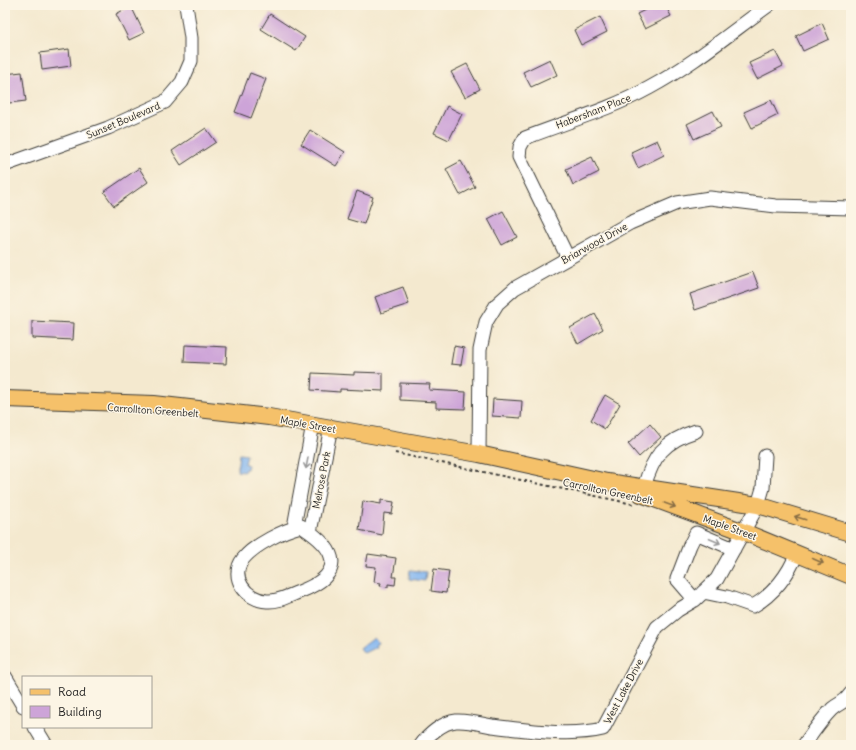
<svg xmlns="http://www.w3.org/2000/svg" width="856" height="750" viewBox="0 0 856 750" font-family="Delius,sans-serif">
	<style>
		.water { fill: #83b6f0; stroke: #506986 }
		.building { fill: #cda4d8 }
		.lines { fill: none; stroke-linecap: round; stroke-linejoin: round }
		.minor-casing { stroke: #3c3b37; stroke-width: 15 }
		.major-casing { stroke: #3c3b37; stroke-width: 18 }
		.path { stroke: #3c3b37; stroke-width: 2; stroke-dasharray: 3 3; stroke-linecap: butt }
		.minor { stroke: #fff; stroke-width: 13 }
		.major { stroke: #f5c16b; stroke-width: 16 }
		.oneway { stroke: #999 }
		.oneway2 { stroke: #886e44 }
		.labels { text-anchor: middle; stroke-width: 3; stroke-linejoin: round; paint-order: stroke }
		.street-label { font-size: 10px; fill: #1c1c1c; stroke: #fcf5e5 }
	</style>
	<rect width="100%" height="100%" fill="#fcf5e5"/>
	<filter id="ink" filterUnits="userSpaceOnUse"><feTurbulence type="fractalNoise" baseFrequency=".025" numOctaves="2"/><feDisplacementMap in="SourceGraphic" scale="8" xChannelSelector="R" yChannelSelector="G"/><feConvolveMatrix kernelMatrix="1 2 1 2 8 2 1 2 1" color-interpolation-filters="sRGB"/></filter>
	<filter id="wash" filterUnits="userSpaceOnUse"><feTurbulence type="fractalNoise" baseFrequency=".012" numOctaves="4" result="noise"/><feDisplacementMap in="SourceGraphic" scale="16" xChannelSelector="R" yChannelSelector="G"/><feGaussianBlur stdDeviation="0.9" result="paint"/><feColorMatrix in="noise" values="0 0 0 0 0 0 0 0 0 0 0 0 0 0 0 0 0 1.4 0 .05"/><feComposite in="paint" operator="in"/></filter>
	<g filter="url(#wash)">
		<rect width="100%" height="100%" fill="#f4e9cf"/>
		<!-- water -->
		<path class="water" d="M 239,454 L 247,455 L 245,464 L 248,465 L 247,469 L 245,469 L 244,472 L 237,471 Z
			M 410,570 L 426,572 L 425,581 L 409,579 Z
			M 374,637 L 378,643 L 375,645 L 376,647 L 364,653 L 360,648 Z"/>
		<g id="blocks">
			<!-- building -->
			<path class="building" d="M 655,5 L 665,5 L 671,16 L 645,29 L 637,14 Z
				M 131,6 L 144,33 L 129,40 L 116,14 Z
				M 270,14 L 305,37 L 296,51 L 261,29 Z
				M 600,17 L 607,32 L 581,45 L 574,30 Z
				M 822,23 L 829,39 L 803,51 L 796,36 Z
				M 69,49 L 71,66 L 42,70 L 40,53 Z
				M 775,51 L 783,66 L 757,79 L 749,63 Z
				M 550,59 L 557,75 L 531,87 L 523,72 Z
				M 467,64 L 480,89 L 465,97 L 451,72 Z
				M 22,72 L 26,101 L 9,103 L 5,74 Z
				M 250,73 L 266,79 L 251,118 L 235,112 Z
				M 771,100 L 778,115 L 752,128 L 744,112 Z
				M 447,106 L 462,114 L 449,140 L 434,133 Z
				M 713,111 L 721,127 L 694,139 L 687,124 Z
				M 206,128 L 216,142 L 181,165 L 172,151 Z
				M 310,130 L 345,152 L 336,166 L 301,144 Z
				M 657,140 L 664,155 L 638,168 L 631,152 Z
				M 592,157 L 599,172 L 573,185 L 566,169 Z
				M 461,161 L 475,187 L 460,195 L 446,169 Z
				M 139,168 L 148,182 L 114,206 L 104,192 Z
				M 357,191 L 373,197 L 364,224 L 347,219 Z
				M 503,211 L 517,237 L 502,245 L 488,219 Z
				M 753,272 L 759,288 L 695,310 L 690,294 Z
				M 403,287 L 409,304 L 381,313 L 375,297 Z
				M 595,314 L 603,329 L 578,344 L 570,328 Z
				M 32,321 L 74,323 L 73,340 L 32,338 Z
				M 185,345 L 227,347 L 226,364 L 184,362 Z
				M 454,346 L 464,348 L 461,365 L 451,364 Z
				M 354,372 L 383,373 L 383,391 L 340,389 L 340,392 L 311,390 L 312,373 L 354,375 Z
				M 400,383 L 430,384 L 429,390 L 466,392 L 465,409 L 436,408 L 436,402 L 400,400 Z
				M 605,395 L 620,404 L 605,429 L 591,420 Z
				M 493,399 L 522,401 L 521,418 L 492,416 Z
				M 650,424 L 661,437 L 639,457 L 628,444 Z
				M 381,500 L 394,502 L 392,514 L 384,513 L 382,535 L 359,530 L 363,501 L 381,504 Z
				M 368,554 L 396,558 L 393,577 L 396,577 L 395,585 L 388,584 L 388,587 L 380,586 L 381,583 L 374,582 L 376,567 L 366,566 Z
				M 434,569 L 449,571 L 446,593 L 431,591 Z"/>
		</g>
	</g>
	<g filter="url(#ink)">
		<use href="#blocks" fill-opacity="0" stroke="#3c3b37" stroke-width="1"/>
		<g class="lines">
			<!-- minor casing -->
			<g class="minor-casing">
				<path id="minor" d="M 5,165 L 108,128 L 165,102 L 182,82 L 191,61 L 191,38 L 186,5
					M 568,258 L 519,157 L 520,147 L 525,138 C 566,122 611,109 649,88 C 692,65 730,33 769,5
					M 479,454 L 480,350 L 486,322 L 497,304 L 515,288 L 630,223 L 677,203 L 710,198 L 776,206 L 851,208
					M 644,487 C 653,456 664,441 696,431
					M 301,526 C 339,550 346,574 299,592 C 288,596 278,602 267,601 C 246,600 229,577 243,559 C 254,545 284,530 301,526 Z
					M 294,527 L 313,424
					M 310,532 L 331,427
					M 703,592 L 727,597 L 753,606 C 773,595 789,574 797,553
					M 695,600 L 677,579 L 690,545 L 696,533 L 734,549
					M 5,676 L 23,706
					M 35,727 L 46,745
					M 421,745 C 428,735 443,722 456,721 C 467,720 481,724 492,726 C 527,730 569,737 603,729 L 657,627 L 678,610 L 695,600 L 717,579 L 758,505 L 763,488 L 765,456
					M 804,745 C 813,732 821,720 832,709 C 840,702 844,704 851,693"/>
			</g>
			<!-- major casing -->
			<g class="major-casing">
				<path id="major" d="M 5,399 L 154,404 L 269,417 L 479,454 L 607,482 L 758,505 L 851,533
					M 641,494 L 744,532 L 851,576"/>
			</g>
			<!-- path -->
			<path class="path" d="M 395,453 L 633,504"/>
			<!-- minor -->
			<use href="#minor" class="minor"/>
			<!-- major -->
			<use href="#major" class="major"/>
		</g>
		<!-- one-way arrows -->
		<defs><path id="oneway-shaft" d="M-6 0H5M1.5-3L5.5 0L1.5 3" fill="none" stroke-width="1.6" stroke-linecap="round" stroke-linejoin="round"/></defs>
		<g class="oneway">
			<use href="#oneway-shaft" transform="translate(307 463) rotate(101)"/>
			<use href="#oneway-shaft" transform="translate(715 541) rotate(23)"/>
		</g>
		<g class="oneway2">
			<use href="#oneway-shaft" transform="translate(670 505) rotate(20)"/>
			<use href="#oneway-shaft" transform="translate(800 518) rotate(-163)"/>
			<use href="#oneway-shaft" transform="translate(818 561) rotate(24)"/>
		</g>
	</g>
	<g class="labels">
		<!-- street labels -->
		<g class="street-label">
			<text transform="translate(593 111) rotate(-21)" y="4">Habersham Place</text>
			<text transform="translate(123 120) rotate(-23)" y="4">Sunset Boulevard</text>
			<text transform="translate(594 243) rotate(-29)" y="4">Briarwood Drive</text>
			<text transform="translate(153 410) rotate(4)" y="4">Carrollton Greenbelt</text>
			<text transform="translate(308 424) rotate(10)" y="4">Maple Street</text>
			<text transform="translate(321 480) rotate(-79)" y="4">Melrose Park</text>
			<text transform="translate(608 491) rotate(12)" y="4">Carrollton Greenbelt</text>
			<text transform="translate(730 527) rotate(20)" y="4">Maple Street</text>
			<text transform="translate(623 691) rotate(-62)" y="4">West Lake Drive</text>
		</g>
	</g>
	<!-- margin -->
	<rect width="856" height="750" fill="none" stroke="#fcf5e5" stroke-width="20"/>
	<!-- legend -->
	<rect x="22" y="676" width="130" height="52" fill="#fcf5e5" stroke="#a29e95"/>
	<rect x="30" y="689" width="20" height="6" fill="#f5c16b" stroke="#a29e95"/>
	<text x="58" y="696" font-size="12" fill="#1c1c1c">Road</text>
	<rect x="30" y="706" width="20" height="12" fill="#cda4d8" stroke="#a29e95"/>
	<text x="58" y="716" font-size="12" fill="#1c1c1c">Building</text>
</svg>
